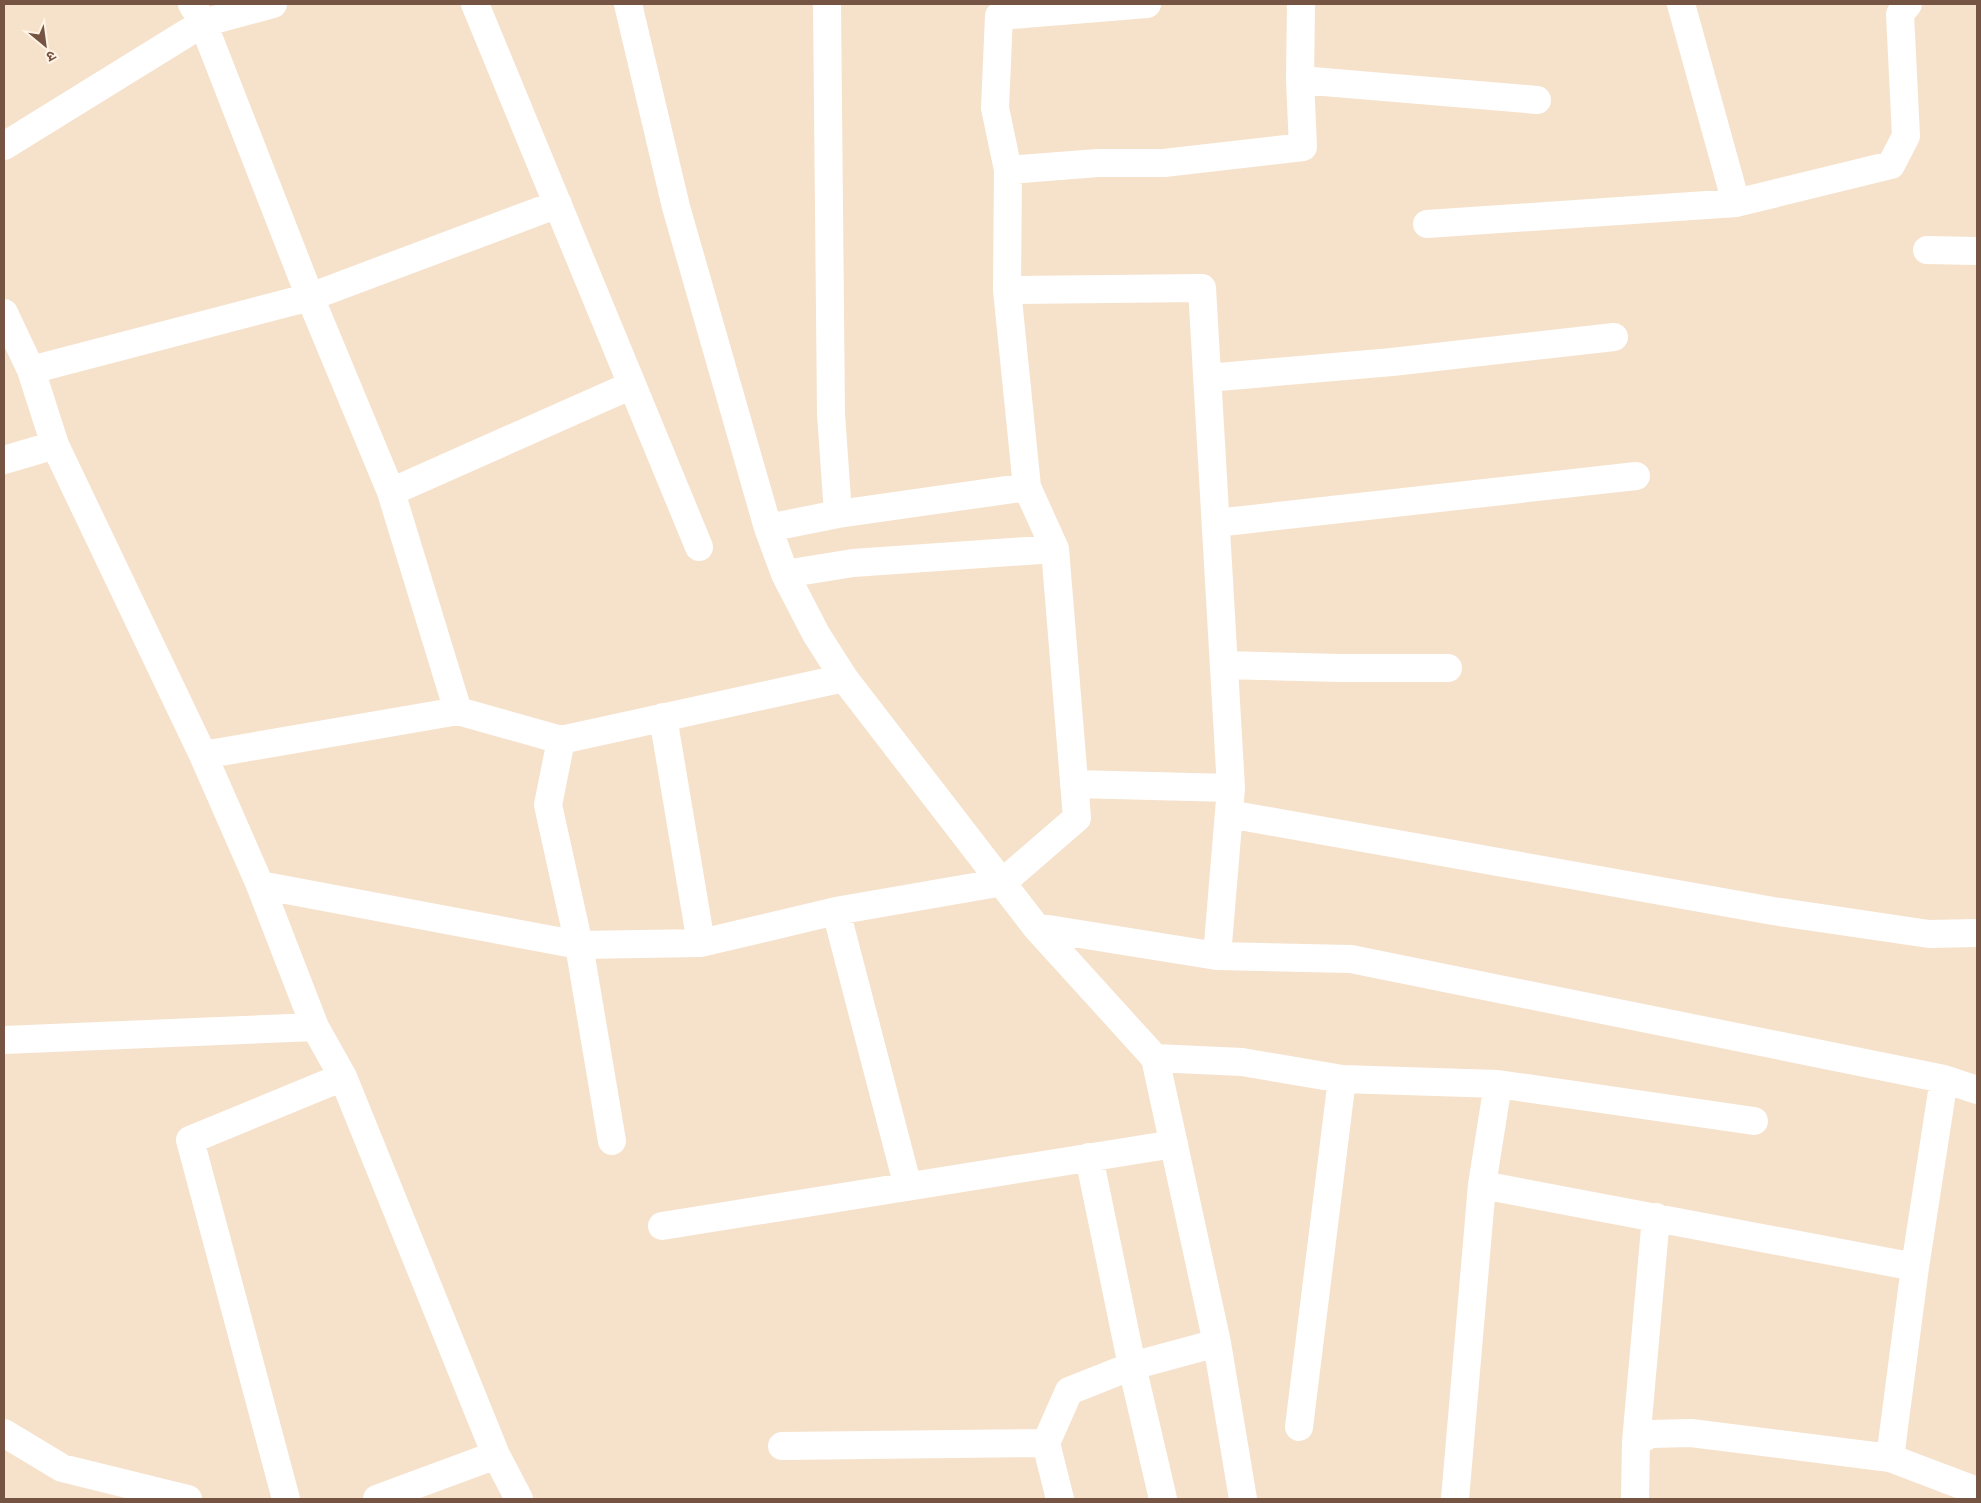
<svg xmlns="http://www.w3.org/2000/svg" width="1981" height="1503" viewBox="0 0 1981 1503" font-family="'Golos Text','Noto Sans Devanagari',sans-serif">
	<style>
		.residential { fill: #f6e2cb }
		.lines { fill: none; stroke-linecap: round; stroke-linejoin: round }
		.minor { stroke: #fff; stroke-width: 28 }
	</style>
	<rect width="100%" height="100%" fill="#fef0dd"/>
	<!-- residential -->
	<path class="residential" d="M 4,4 L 1977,4 L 1977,1499 L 4,1499 Z"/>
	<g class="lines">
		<!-- minor -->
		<path class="minor" d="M 192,4 L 203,23 L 310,297 L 391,492 L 458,711
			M 475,4 L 699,547
			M 628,4 L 676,207 L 768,528 L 785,574 L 816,634 L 844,678 L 1036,927 L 1155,1058 L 1217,1343 L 1243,1499
			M 827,4 L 831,414 L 838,514
			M 1681,4 L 1736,203
			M 1300,80 L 1537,100
			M 4,146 L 203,23 L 273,4
			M 1008,170 L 1098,163 L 1164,163 L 1303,147 L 1300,80 L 1301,4
			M 1427,224 L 1736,203 L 1891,165 L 1906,136 L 1900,14 L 1908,4
			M 1927,250 L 1977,251
			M 1007,290 L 1202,288 L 1231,788 L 1217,956
			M 4,313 L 31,370 L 55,445 L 203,755 L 260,885 L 315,1027 L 343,1077 L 496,1455 L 519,1499
			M 31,370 L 310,297 L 558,204
			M 1207,378 L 1392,362 L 1614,337
			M 4,460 L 55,445
			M 391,492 L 632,385
			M 1216,523 L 1636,476
			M 768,528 L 838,514 L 1027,487
			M 785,574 L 853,563 L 1055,549
			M 1224,665 L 1340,668 L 1448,668
			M 663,717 L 701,943
			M 561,740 L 548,805 L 579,945 L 612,1141
			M 203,755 L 458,711 L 561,740 L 844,678
			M 1074,784 L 1231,788
			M 1229,814 L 1773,911 L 1929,934 L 1977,933
			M 260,885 L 579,945 L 701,943 L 836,911 L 1003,882 L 1077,818 L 1055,549 L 1027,487 L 1007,290 L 1008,170 L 995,108 L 999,16 L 1147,4
			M 836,911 L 908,1187
			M 1036,927 L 1217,956 L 1351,959 L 1944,1079 L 1977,1090
			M 4,1040 L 315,1027
			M 1155,1058 L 1242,1062 L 1342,1079 L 1498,1084 L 1754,1121
			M 1944,1079 L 1915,1267 L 1890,1458 L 1977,1491
			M 1089,1157 L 1132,1366 L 1163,1499
			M 1482,1185 L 1915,1267
			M 662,1226 L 1174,1144
			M 1299,1427 L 1342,1079
			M 4,1433 L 62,1468 L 188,1499
			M 1636,1442 L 1656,1217
			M 1046,1443 L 1060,1499
			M 782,1446 L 1046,1443 L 1069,1391 L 1132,1366 L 1217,1343
			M 286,1499 L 190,1140 L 343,1077
			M 377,1499 L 496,1455
			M 1455,1499 L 1482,1185 L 1498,1084
			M 1635,1499 L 1636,1442 L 1651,1434 L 1691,1433 L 1890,1458"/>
	</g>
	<!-- border -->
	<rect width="1981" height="1503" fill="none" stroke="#765444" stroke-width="10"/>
	<!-- north arrow -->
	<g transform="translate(45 45) rotate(151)" stroke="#fff4e6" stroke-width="4" paint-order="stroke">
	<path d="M0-4L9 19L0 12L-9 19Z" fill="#765444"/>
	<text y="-8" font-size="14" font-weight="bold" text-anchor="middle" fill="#765444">उ</text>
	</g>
</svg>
